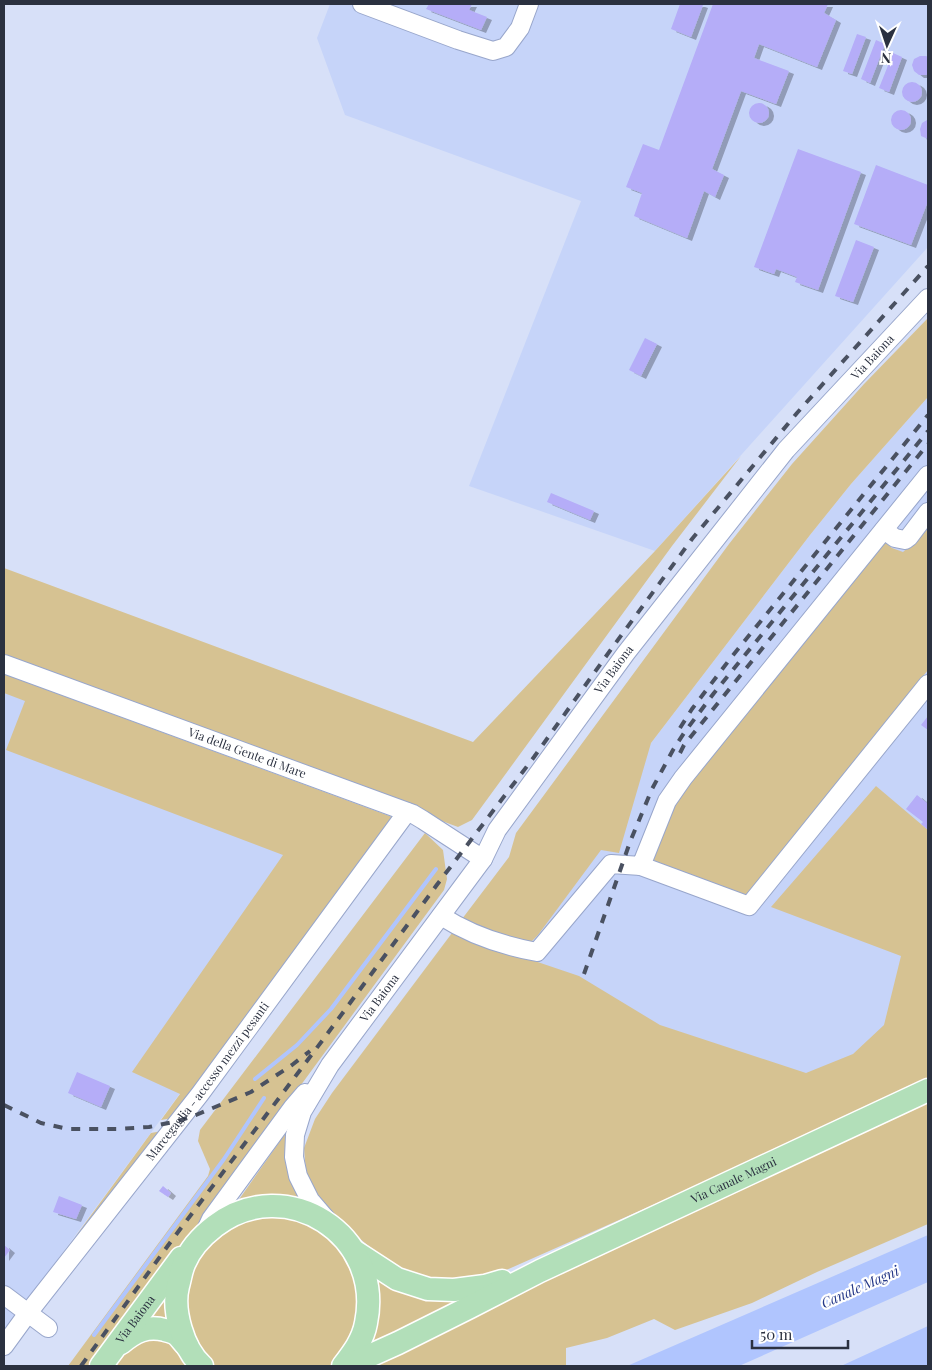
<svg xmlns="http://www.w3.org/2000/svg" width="932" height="1370" viewBox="0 0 932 1370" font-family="'Playfair Display',serif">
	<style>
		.built { fill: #c6d4f9 }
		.green { fill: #d6c292 }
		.water { fill: #b0c5fe }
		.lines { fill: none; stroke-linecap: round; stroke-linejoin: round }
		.stream { stroke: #b0c5fe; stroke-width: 4 }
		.building { fill: #b5adf8; filter: url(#shadow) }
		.minor-casing { stroke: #98a6cb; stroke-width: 20 }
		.major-casing { stroke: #fff; stroke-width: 25 }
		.minor { stroke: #fff; stroke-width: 18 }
		.major { stroke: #b2dfb9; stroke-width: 22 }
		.rail { stroke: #4a5161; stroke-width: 4; stroke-dasharray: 9 9; stroke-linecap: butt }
		.labels { text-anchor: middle; stroke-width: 4.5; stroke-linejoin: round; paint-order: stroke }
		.street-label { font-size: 12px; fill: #2b3140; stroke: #fff }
		.water-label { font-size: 14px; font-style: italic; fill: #243787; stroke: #fff }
	</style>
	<defs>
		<filter id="shadow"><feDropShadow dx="5" dy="3" stdDeviation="0" flood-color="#0004"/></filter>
	</defs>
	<rect width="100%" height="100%" fill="#d7e0f8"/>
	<!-- built -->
	<path class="built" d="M 330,4 L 928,4 L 928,247 L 655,551 L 469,486 L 581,201 L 345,115 L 317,38 Z
		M 928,397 L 928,1063 L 811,1113 L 443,1010 L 651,743 L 810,535 L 851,484 Z
		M 4,689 L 348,817 L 279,959 L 4,1332 Z"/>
	<!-- green -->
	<path class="green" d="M 928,318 L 928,397 L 851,484 L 810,535 L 651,743 L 619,853 L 601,850 L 538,935 L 530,943 L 500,937 L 488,929 L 466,922 L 462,919 L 509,857 L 516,833 L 729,544 L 792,464 L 864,384 Z
		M 741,456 L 672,546 L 472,820 L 458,827 L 4,658 L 4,568 L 473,742 L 655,551 Z
		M 928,524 L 928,670 L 746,895 L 657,865 L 653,858 L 672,806 L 822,619 L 876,543 L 886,543 L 892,548 L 903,552 L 914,542 Z
		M 4,674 L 395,818 L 172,1118 L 161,1120 L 180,1094 L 132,1072 L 283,855 L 6,750 L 25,701 L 4,693 Z
		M 876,786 L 928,830 L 928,1083 L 486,1279 L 456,1284 L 400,1271 L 381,1257 L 335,1217 L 313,1192 L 306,1173 L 304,1148 L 315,1119 L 332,1093 L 452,933 L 579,976 L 660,1025 L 806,1073 L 853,1054 L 884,1025 L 901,956 L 771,907 Z
		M 425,833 L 443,850 L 447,879 L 444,890 L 240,1168 L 92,1366 L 68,1366 L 208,1176 L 210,1169 L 198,1141 L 200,1130 Z
		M 928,1102 L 928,1224 L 817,1272 L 752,1303 L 675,1330 L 654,1319 L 607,1338 L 566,1348 L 566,1366 L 373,1366 L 515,1291 Z
		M 162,1131 L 152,1144 L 75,1237 L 151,1133 Z
		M 285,1134 L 286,1135 L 287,1155 L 306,1205 L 233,1208 Z
		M 271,1215 C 280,1216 292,1216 301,1220 C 350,1239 372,1291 352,1339 C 348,1348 340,1356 334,1364 L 331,1366 L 215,1366 L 207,1360 L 192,1336 L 185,1309 L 188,1282 L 199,1256 L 217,1235 L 242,1221 Z
		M 367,1267 L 467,1298 L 361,1356 Z
		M 172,1279 L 174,1321 L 143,1321 Z
		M 167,1337 L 195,1366 L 113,1366 C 133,1339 135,1341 167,1337 Z"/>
	<!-- water -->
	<path class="water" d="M 928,1235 L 928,1282 L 739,1366 L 627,1366 Z
		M 928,1326 L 928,1366 L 841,1366 Z"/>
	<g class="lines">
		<!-- stream -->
		<path class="stream" d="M 255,1079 L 297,1045 L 331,1009 L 436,869
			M 94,1335 L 224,1159 L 264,1098"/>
	</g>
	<!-- building -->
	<path class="building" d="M 429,4 L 472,4 L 469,10 L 487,17 L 481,30 L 426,9 Z
		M 680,4 L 700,4 L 703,5 L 691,37 L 671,29 Z
		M 713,4 L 828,4 L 824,13 L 836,20 L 817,67 L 759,44 L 754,58 L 789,71 L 776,104 L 741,91 L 712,169 L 724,175 L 715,197 L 704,191 L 687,238 L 634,216 L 642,193 L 626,187 L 643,144 L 659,150 Z
		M 857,34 L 866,37 L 852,74 L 843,71 Z
		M 876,40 L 885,44 L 870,83 L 861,79 Z
		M 893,53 L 902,57 L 889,92 L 879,88 Z
		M 920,56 L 926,56 L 928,57 L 928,74 L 926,75 L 919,75 L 914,71 L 912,65 L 914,59 Z
		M902 92a10 10 0 1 1 20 0a10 10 0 1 1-20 0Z
		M749 113a10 10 0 1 1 20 0a10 10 0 1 1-20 0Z
		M891 120a10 10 0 1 1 20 0a10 10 0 1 1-20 0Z
		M 927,120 L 928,120 L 928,139 L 921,136 L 920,129 L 922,123 Z
		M 798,149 L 861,172 L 818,290 L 795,282 L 797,277 L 776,269 L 774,274 L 754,267 Z
		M 876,165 L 928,185 L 928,201 L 911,245 L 854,224 Z
		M 856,240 L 874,247 L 853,302 L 835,296 Z
		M 645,338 L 657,344 L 641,376 L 629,370 Z
		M 551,493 L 594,511 L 590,520 L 547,502 Z
		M 928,716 L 928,730 L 921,725 Z
		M 917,795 L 928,804 L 927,812 L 928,813 L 928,830 L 921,824 L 923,822 L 906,809 Z
		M 77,1072 L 110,1086 L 101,1107 L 68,1093 Z
		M 163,1186 L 171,1193 L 168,1197 L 159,1191 Z
		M 59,1196 L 82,1205 L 76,1219 L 53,1212 Z
		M 4,1245 L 10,1250 L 4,1258 Z"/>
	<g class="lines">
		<!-- minor casing -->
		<g class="minor-casing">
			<g id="minor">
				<path d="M 362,4 L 458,40 L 493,51 L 506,47 L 520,28 L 529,4"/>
				<path d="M 884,530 L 895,538 L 905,540 L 909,537 L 928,512"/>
				<path id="s1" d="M 4,664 L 413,814 L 423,820 L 483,859"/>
				<path d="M 641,866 L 749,906 L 928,684"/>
				<path d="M 441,916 C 469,934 504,946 537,952 L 611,864 L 641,866 L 667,801 L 683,778 L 928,475"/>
				<path id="s2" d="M 328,1221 L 310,1200 L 298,1176 L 294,1157 L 295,1135 L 302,1112 L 330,1065 L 483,859 L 497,830 L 626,653 L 786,450 L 928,298"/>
				<path d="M 204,1234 L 211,1219 L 293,1107 L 305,1093"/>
				<path d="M 4,1295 L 48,1328"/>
				<path id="s3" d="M 4,1346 L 28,1313 L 200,1094 L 407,812"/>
			</g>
		</g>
		<!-- major casing -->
		<g class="major-casing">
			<g id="major">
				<path d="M 354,1251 L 397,1279 L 428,1289 L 454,1290 L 485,1286 L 502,1281"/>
				<path d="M 121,1343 C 134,1332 147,1325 165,1330 C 168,1331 173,1332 176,1334 C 180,1337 183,1342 187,1346"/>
				<path id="s4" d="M 101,1366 L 181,1258"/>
				<path d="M 202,1366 C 183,1349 172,1310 178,1286 C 180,1279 181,1271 184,1264 C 190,1249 202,1236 215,1226 C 286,1172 384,1235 366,1323 C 363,1340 353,1353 343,1366"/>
				<path id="s5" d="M 347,1366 L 398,1343 L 470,1307 L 540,1271 L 928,1090"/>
			</g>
		</g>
		<!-- minor -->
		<use href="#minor" class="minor"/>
		<!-- major -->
		<use href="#major" class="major"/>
		<!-- rail -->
		<path class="rail" d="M 680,728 L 692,709 L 730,659 L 928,415
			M 680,753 L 684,745 L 928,444
			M 584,974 L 630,842 L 652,789 L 673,750 L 684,733 L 714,693 L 928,431
			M 4,1105 L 41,1123 L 68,1129 L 117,1129 L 149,1127 L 178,1121 L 196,1115 L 251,1092 L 292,1065 L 310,1051
			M 81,1366 L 172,1240 L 322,1041 L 436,886 L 534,757 L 612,648 L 692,539 L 797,413 L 928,266"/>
	</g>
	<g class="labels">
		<!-- street labels -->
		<g class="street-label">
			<text dy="4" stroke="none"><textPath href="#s2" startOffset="1068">Via Baiona</textPath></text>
			<text dy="4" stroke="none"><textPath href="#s2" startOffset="662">Via Baiona</textPath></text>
			<text dy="4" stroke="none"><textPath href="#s1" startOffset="259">Via della Gente di Mare</textPath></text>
			<text dy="4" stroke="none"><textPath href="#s2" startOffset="258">Via Baiona</textPath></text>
			<text dy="4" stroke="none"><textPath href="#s3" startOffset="334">Marcegaglia - accesso mezzi pesanti</textPath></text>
			<text dy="4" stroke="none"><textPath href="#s5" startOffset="429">Via Canale Magni</textPath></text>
			<text dy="4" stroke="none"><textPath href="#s4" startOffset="58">Via Baiona</textPath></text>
		</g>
		<!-- water labels -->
		<g class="water-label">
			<text transform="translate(860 1287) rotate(-24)" y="5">Canale Magni</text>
		</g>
	</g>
	<!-- border -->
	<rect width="932" height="1370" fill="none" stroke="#2b3140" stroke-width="10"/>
	<!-- north arrow -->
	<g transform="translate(887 45) rotate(183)" stroke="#ffffff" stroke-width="4" paint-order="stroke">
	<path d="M0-4L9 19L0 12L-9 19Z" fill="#2b3140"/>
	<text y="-8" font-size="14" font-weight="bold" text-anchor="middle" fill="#2b3140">N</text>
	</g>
	<!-- scale -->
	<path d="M752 1340v8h96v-8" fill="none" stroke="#2b3140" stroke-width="2.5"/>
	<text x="760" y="1340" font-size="15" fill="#2b3140" stroke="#ffffff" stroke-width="4" paint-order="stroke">50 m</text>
</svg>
